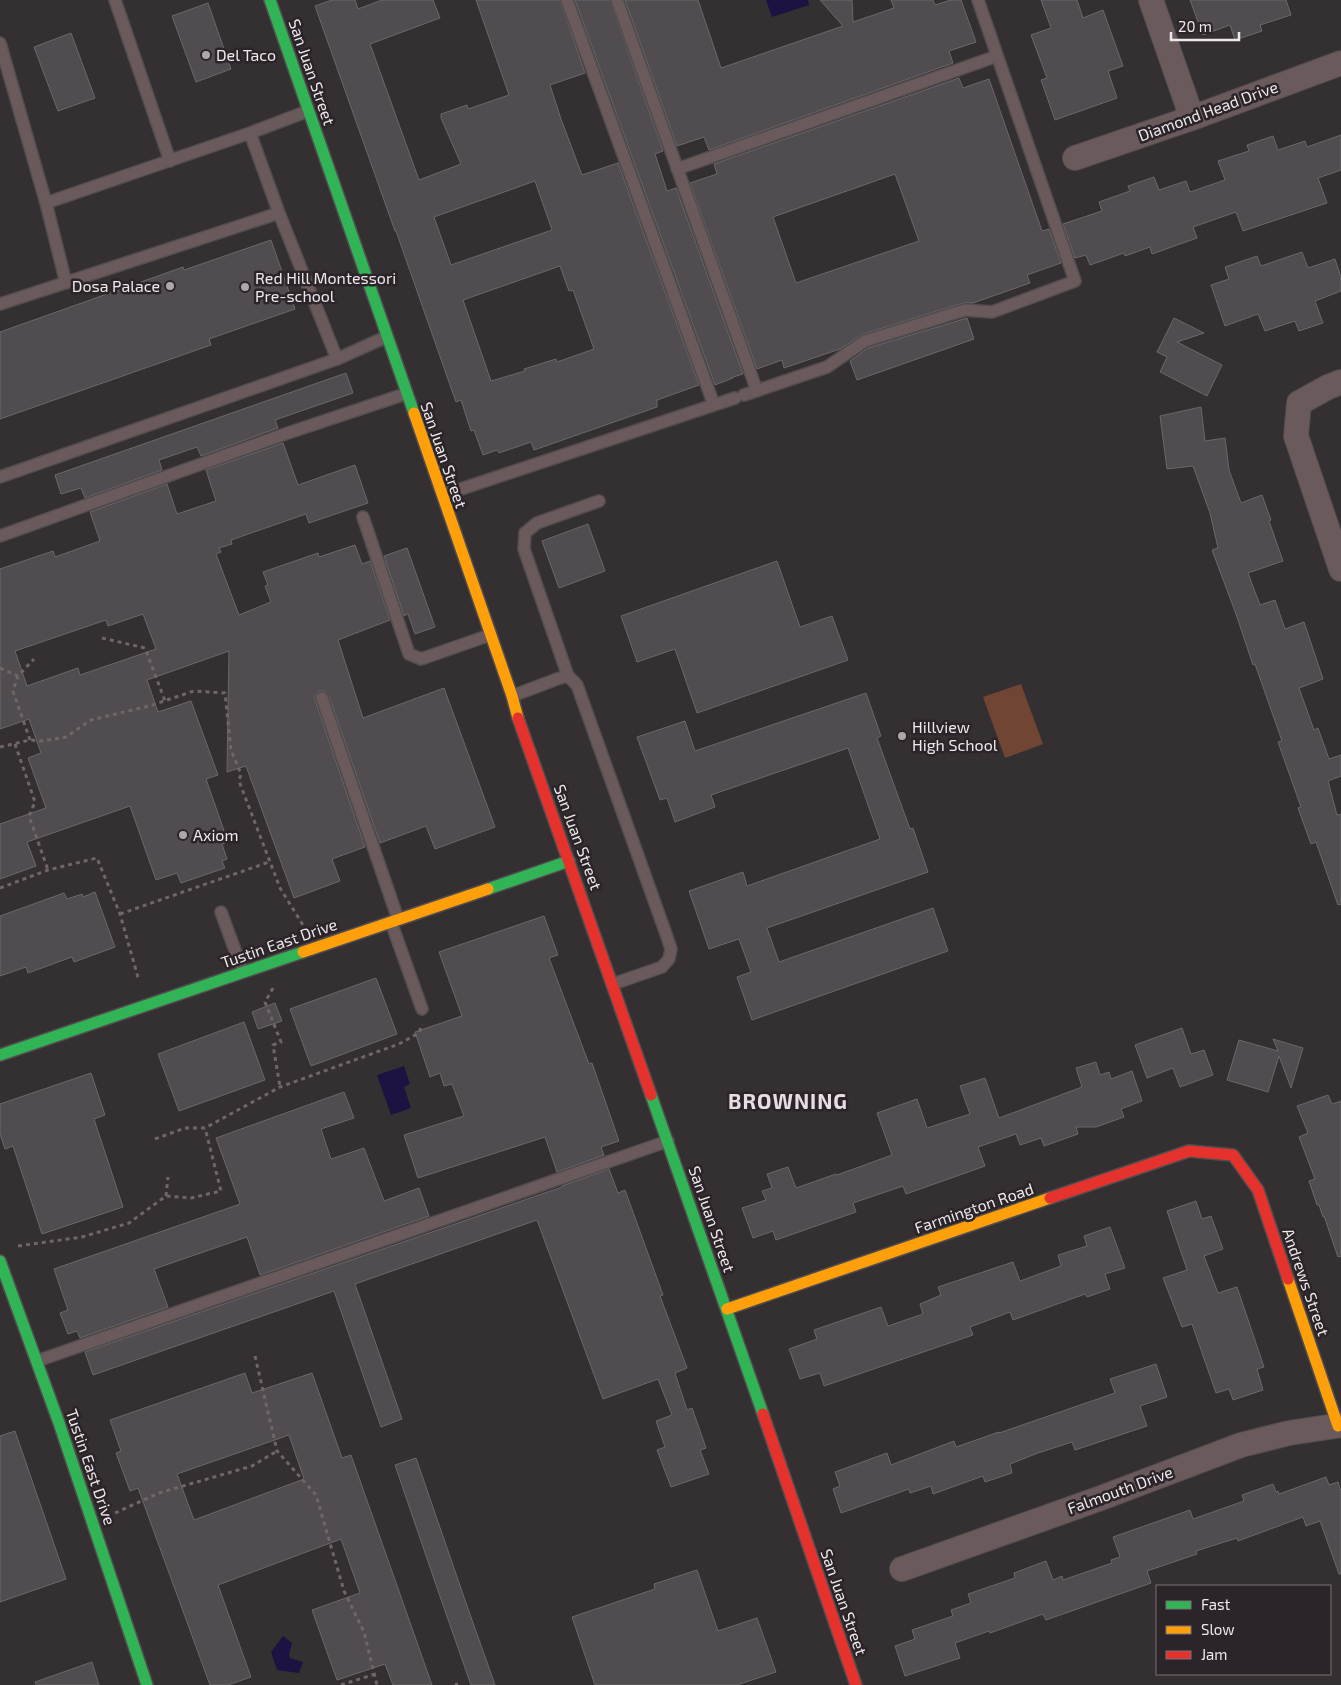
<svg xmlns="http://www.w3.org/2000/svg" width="1341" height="1685" viewBox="0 0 1341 1685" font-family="'Exo 2',sans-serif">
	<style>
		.green { fill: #714534 }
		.water { fill: #1d1241 }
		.building { fill: #504c4f; stroke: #6b686a; fill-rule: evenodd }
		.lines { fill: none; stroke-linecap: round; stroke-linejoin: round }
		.lane-casing { stroke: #514d4f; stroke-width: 14 }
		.street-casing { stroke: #514d4f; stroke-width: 26 }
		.fast-casing { stroke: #514d4f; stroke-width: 14 }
		.slow-casing { stroke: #514d4f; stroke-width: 14 }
		.jam-casing { stroke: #514d4f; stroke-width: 14 }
		.path { stroke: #706567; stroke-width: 3; stroke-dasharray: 4 4; stroke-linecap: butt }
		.lane { stroke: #6a5a5c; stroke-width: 11 }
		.street { stroke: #6a5a5c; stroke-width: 24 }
		.fast { stroke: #30b455; stroke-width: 11 }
		.slow { stroke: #ff9f0a; stroke-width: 11 }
		.jam { stroke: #e5322d; stroke-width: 11 }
		.poi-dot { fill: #aca7aa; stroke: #2b2428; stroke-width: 2 }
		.labels { text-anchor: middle; stroke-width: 5; stroke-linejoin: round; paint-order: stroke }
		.poi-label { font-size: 16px; fill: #ede8eb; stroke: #2b2428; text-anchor: start }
		.street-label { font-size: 16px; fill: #ede8eb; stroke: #2b2428 }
		.district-label { font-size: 21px; font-weight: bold; letter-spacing: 1px; fill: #e7dee3; stroke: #2b2428 }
	</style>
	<rect width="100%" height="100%" fill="#342f31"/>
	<!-- green -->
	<path class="green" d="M 1021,684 L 1043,744 L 1005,758 L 983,697 Z"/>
	<!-- water -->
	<path class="water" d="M 766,0 L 808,0 L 809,5 L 772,17 Z
		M 404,1066 L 410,1084 L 404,1087 L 411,1108 L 391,1115 L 377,1075 Z
		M 283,1636 L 292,1643 L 289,1654 L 290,1658 L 303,1662 L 299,1673 L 277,1670 L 271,1652 Z"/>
	<!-- building -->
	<path class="building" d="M 332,0 L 355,0 L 358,9 L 382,0 L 433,0 L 440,18 L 370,44 L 419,180 L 461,164 L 441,118 L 441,114 L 467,105 L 468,109 L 509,95 L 476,0 L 560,0 L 585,73 L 550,85 L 561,119 L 582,175 L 618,163 L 699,385 L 657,400 L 657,407 L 534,450 L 531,442 L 499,453 L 497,450 L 483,455 L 474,430 L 471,431 L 461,400 L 456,402 L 396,231 L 395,231 L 315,6 ZM 535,181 L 552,230 L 451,265 L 434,217 ZM 560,266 L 569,291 L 573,290 L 594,349 L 557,362 L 556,359 L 524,369 L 525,371 L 491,381 L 463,300 Z
		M 575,0 L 610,0 L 663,151 L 655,154 L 667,191 L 676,188 L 743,374 L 733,377 L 733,378 L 715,385 Z
		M 625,0 L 698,0 L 721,68 L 843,26 L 820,0 L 852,0 L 853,22 L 894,8 L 891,0 L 933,0 L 935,5 L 951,0 L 961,0 L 976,42 L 949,51 L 953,63 L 709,150 L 704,137 L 677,146 Z
		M 1041,0 L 1077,0 L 1083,18 L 1103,10 L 1123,66 L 1108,71 L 1117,98 L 1055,120 L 1041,80 L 1047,78 L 1031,35 L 1051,28 Z
		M 1190,0 L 1286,0 L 1291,15 L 1260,25 L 1262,31 L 1235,40 L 1230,25 L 1203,35 Z
		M 208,3 L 231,69 L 196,82 L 172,16 Z
		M 71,33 L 95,98 L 58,111 L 34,47 Z
		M 959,78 L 963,88 L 989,79 L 1042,231 L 1049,229 L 1061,263 L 1027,275 L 1030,283 L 973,303 L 963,303 L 863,334 L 840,349 L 784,368 L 782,360 L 757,369 L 690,183 L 717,174 L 714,164 ZM 895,174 L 919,241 L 796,283 L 773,217 Z
		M 1341,135 L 1341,170 L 1318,178 L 1327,203 L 1243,231 L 1236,212 L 1193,227 L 1197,238 L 1152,254 L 1150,247 L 1125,256 L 1124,253 L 1090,265 L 1086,255 L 1075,258 L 1063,224 L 1102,211 L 1099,202 L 1130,191 L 1128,186 L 1154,177 L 1159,190 L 1186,181 L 1190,192 L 1225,180 L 1218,161 L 1249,151 L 1247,145 L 1273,136 L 1278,150 L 1305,141 L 1307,147 Z
		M 271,240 L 295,309 L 209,339 L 211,345 L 0,419 L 0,332 L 183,267 L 184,270 Z
		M 1302,252 L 1308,268 L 1335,259 L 1341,277 L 1341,291 L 1315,301 L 1323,323 L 1299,331 L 1295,321 L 1265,331 L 1258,314 L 1225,326 L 1211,285 L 1229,279 L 1225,267 L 1257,256 L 1261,266 Z
		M 967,318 L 974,339 L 857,380 L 850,361 L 868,348 Z
		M 1174,318 L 1204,333 L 1177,342 L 1222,365 L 1207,396 L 1160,372 L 1167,357 L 1157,352 Z
		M 346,373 L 353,393 L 275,420 L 278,428 L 201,456 L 197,447 L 159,460 L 162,470 L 85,498 L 81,488 L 61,494 L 55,475 Z
		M 1201,407 L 1205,441 L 1225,438 L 1229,470 L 1241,503 L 1262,495 L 1271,520 L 1269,521 L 1283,561 L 1248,573 L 1260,605 L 1275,600 L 1285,629 L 1304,622 L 1323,679 L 1299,688 L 1314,730 L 1318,728 L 1329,759 L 1341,755 L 1341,776 L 1328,781 L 1337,815 L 1341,814 L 1341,904 L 1338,905 L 1316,842 L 1311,844 L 1298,808 L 1301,807 L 1278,742 L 1282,741 L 1255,664 L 1253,665 L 1236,614 L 1212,550 L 1218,548 L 1210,513 L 1193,466 L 1167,469 L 1160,416 Z
		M 283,443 L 298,485 L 355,465 L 368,503 L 309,523 L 306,514 L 231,540 L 232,544 L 219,548 L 221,552 L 216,554 L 239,615 L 271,602 L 265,586 L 268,585 L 263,572 L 318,553 L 319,557 L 355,545 L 362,564 L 370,561 L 390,620 L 338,640 L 363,718 L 444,688 L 495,827 L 435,849 L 426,826 L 380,843 L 329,696 L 324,691 L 319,691 L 315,696 L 315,700 L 365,847 L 332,859 L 340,881 L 294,898 L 246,766 L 227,772 L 229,651 L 147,680 L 158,712 L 191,701 L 218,775 L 206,779 L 228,842 L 222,844 L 227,859 L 222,861 L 225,868 L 181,883 L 177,873 L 156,880 L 130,806 L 27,842 L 36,866 L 0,879 L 0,824 L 46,808 L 28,758 L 41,753 L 29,719 L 0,729 L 0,569 L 53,551 L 55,557 L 100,541 L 90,512 L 167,484 L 177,514 L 216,501 L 206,470 ZM 143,614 L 156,649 L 80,675 L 78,668 L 27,686 L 15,651 L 106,620 L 108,626 Z
		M 588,524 L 605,571 L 559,588 L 542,541 Z
		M 407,548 L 435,627 L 415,634 L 408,614 L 404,616 L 384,556 Z
		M 777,561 L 800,627 L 832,616 L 848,660 L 697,713 L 675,649 L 637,662 L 621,616 Z
		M 866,693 L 881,736 L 877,738 L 910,829 L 913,828 L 928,872 L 767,928 L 779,962 L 933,908 L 948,951 L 752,1020 L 737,977 L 751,972 L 739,939 L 709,949 L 689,891 L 743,872 L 747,886 L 880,839 L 848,748 L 711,795 L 715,807 L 675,822 L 667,798 L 660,800 L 637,737 L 685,721 L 695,751 Z
		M 95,892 L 115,947 L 74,962 L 72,957 L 28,973 L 26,967 L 0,976 L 0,916 L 64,893 L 67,899 L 82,894 L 83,897 Z
		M 544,916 L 558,955 L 549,958 L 589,1064 L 592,1063 L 619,1141 L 601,1147 L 604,1155 L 557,1172 L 545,1137 L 418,1178 L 404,1135 L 464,1116 L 452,1084 L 444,1086 L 440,1073 L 430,1077 L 415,1032 L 462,1016 L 439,952 Z
		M 376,978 L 397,1034 L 311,1066 L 290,1009 Z
		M 275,1003 L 282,1021 L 258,1029 L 252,1012 Z
		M 244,1022 L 265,1080 L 179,1111 L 158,1054 Z
		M 1182,1028 L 1191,1054 L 1204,1050 L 1213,1075 L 1180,1087 L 1173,1068 L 1147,1078 L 1135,1045 Z
		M 1273,1039 L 1303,1048 L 1291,1088 L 1279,1056 L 1268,1092 L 1227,1080 L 1239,1040 L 1278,1051 Z
		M 1096,1062 L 1100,1075 L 1109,1072 L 1111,1079 L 1132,1071 L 1142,1101 L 1121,1109 L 1124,1117 L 1096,1127 L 1076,1127 L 1078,1134 L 1044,1146 L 1041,1138 L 1020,1145 L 1016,1134 L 978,1147 L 985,1166 L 906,1194 L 903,1186 L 853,1203 L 856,1212 L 776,1240 L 773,1231 L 753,1238 L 742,1208 L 766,1200 L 762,1191 L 772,1188 L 767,1174 L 788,1167 L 796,1188 L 836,1174 L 837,1175 L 892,1155 L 877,1113 L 917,1099 L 927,1128 L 970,1114 L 960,1086 L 985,1078 L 999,1118 L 1082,1087 L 1076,1068 Z
		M 91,1073 L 105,1115 L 94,1119 L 123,1207 L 42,1234 L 13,1146 L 5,1149 L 0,1134 L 0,1104 Z
		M 344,1092 L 354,1118 L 321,1129 L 331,1159 L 364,1148 L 384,1201 L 419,1188 L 429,1216 L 260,1275 L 247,1237 L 154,1269 L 168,1307 L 80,1338 L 77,1331 L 68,1334 L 60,1313 L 68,1310 L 54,1269 L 240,1204 L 216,1138 Z
		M 1328,1095 L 1332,1104 L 1341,1101 L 1341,1256 L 1338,1257 L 1324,1216 L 1323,1217 L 1319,1205 L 1317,1205 L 1309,1181 L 1315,1179 L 1299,1137 L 1308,1133 L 1297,1106 Z
		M 609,1169 L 618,1193 L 625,1190 L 663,1295 L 660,1296 L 687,1368 L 675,1373 L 687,1410 L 692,1408 L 706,1448 L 700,1450 L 709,1474 L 671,1487 L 657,1450 L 665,1447 L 656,1421 L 672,1415 L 658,1379 L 603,1399 L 537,1220 L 355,1284 L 402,1419 L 381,1427 L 334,1291 L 93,1375 L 85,1352 L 562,1187 L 562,1186 Z
		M 1196,1201 L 1202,1219 L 1211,1216 L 1223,1249 L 1204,1256 L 1218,1293 L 1237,1287 L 1264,1367 L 1257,1369 L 1263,1390 L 1233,1400 L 1229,1389 L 1216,1393 L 1192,1324 L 1182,1327 L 1163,1278 L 1187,1270 L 1167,1211 Z
		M 1110,1227 L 1125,1268 L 1105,1274 L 1110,1289 L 1087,1297 L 1085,1294 L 1013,1320 L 1010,1312 L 970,1327 L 973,1335 L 824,1386 L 820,1373 L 800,1379 L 789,1349 L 817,1339 L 814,1330 L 881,1307 L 888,1326 L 923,1314 L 920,1304 L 941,1295 L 938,1287 L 1013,1262 L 1020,1281 L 1061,1266 L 1058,1255 L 1087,1246 L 1084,1236 Z
		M 1156,1364 L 1167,1397 L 1140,1406 L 1147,1426 L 1075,1450 L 1072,1442 L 1038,1453 L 1010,1464 L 1012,1473 L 985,1482 L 983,1476 L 933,1494 L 931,1486 L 910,1493 L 909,1489 L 841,1513 L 833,1489 L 840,1486 L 835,1472 L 887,1453 L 891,1465 L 954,1441 L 956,1447 L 999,1432 L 999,1433 L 1115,1393 L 1110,1379 Z
		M 245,1373 L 252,1393 L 312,1373 L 342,1458 L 351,1455 L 432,1685 L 393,1685 L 385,1664 L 337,1680 L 312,1610 L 360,1593 L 341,1539 L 218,1585 L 251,1677 L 228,1685 L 210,1685 L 138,1488 L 130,1491 L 116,1453 L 121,1451 L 110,1420 ZM 289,1435 L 304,1479 L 194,1520 L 177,1474 Z
		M 15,1431 L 66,1579 L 0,1602 L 0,1436 Z
		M 416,1458 L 466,1603 L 495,1685 L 471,1685 L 435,1582 L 395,1465 Z
		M 1326,1477 L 1329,1485 L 1338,1482 L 1341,1491 L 1341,1574 L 1339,1574 L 1320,1521 L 1306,1526 L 1303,1517 L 1238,1541 L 1237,1538 L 1196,1551 L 1197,1554 L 1147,1571 L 1151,1583 L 1046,1620 L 1043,1614 L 990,1633 L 989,1631 L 955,1643 L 960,1658 L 905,1676 L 895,1646 L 915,1639 L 912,1630 L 953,1616 L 951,1610 L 971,1603 L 968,1594 L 1015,1578 L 1014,1573 L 1046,1561 L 1053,1580 L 1062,1576 L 1063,1580 L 1112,1563 L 1111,1560 L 1120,1557 L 1113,1537 L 1190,1510 L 1193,1519 L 1244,1501 L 1242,1495 L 1273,1484 L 1276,1492 L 1278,1491 L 1279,1494 Z
		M 697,1570 L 718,1631 L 757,1618 L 776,1672 L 737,1685 L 595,1685 L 572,1617 L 655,1589 L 654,1584 Z
		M 92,1662 L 99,1685 L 36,1685 L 35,1682 Z"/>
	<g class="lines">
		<!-- lane casing -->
		<g class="lane-casing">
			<path id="lane" d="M 115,0 L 170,161
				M 567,0 L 714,405
				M 617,0 L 757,391
				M 0,43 L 46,203 L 66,283
				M 677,169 L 997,56
				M 46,203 L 250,133 L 308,111
				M 279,213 L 337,359 L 386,337
				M 0,304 L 279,213 L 250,133
				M 744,395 L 827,367 L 865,341 L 965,310 L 992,312 L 1075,281 L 978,0
				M 0,477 L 337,359
				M 443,495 L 735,398
				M 363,517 L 409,654 L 421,659 L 490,635
				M 0,536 L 285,434 L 405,394
				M 568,676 L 524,549 L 525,533 L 537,523 L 599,501
				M 512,696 L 557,679 L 568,676 L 577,685 L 666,934 L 671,949 L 669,959 L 662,967 L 613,984
				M 322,698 L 398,919
				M 221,912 L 243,972
				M 391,922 L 422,1009
				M 37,1361 L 668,1141"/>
		</g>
		<!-- street casing -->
		<g class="street-casing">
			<path id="street" d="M 1151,0 L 1192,118
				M 1075,158 L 1192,118 L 1341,63
				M 1341,382 L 1328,387 L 1299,403 L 1296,436 L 1341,569
				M 902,1569 L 1101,1498 L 1241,1445 L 1289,1433 L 1341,1425"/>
		</g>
		<!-- fast casing -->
		<g class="fast-casing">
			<path id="fast" d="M 270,0 L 414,413
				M 488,889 L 569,861
				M 0,1055 L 303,952
				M 651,1095 L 763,1414
				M 0,1261 L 59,1423 L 147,1685"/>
		</g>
		<!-- slow casing -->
		<g class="slow-casing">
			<path id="slow" d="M 414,413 L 512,696 L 518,718
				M 303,952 L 488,889
				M 1288,1279 L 1338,1426
				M 727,1309 L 1050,1198"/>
		</g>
		<!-- jam casing -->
		<g class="jam-casing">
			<path id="jam" d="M 518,718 L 651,1095
				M 1050,1198 L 1189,1151 L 1233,1155 L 1258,1190 L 1288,1279
				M 763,1414 L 856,1685"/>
		</g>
		<!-- path -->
		<path class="path" d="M 102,638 L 145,648 L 165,701
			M 0,668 L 18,676
			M 30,740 L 13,691 L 18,676 L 34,659
			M 15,744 L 35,802 L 29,816 L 48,870
			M 0,747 L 30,740 L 43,741 L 66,737 L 91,720 L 149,706 L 194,691 L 225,693 L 231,750 L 241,774 L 239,781 L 280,888 L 303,925
			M 0,888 L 48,870 L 97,858 L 120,914 L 139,981
			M 120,914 L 269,862
			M 273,988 L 265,1002 L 281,1042 L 273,1045 L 280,1087
			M 155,1139 L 185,1128 L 205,1128 L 280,1087 L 399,1044 L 419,1033 L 422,1024
			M 166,1196 L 168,1177
			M 18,1246 L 82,1237 L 129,1223 L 166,1196 L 191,1198 L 221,1191 L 205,1128
			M 255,1356 L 277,1451 L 316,1495 L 344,1591 L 364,1632 L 377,1685
			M 115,1513 L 159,1493 L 252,1466 L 277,1451
			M 341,1685 L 375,1674
			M 455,1685 L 458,1684"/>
		<!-- lane -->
		<use href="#lane" class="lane"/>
		<!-- street -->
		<use href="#street" class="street"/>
		<!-- fast -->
		<use href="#fast" class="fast"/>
		<!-- slow -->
		<use href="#slow" class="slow"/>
		<!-- jam -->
		<use href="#jam" class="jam"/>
	</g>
	<!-- markers -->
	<g class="poi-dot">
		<circle cx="206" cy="55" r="5"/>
		<circle cx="170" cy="286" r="5"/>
		<circle cx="245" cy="287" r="5"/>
		<circle cx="902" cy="736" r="5"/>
		<circle cx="183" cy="835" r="5"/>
	</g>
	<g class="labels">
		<!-- poi labels -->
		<g class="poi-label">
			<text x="216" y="61">Del Taco</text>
			<text x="255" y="284">Red Hill Montessori<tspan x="255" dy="18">Pre-school</tspan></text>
			<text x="160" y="292" text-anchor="end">Dosa Palace</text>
			<text x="912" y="733">Hillview<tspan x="912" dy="18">High School</tspan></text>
			<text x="193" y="841">Axiom</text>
		</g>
		<!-- street labels -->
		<g class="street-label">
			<text transform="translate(312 72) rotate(71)" y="6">San Juan Street</text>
			<text transform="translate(1208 111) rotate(-20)" y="6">Diamond Head Drive</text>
			<text transform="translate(444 455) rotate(71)" y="6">San Juan Street</text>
			<text transform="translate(578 837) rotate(70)" y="6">San Juan Street</text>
			<text transform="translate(279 943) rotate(-19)" y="6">Tustin East Drive</text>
			<text transform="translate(974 1208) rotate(-19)" y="6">Farmington Road</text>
			<text transform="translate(712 1219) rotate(71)" y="6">San Juan Street</text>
			<text transform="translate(1306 1282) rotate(71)" y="6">Andrews Street</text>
			<text transform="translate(91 1467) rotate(71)" y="6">Tustin East Drive</text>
			<text transform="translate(1120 1490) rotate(-20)" y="6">Falmouth Drive</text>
			<text transform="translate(844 1602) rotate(71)" y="6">San Juan Street</text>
		</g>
		<!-- district labels -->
		<g class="district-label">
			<text x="788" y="1109">BROWNING</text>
		</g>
	</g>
	<!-- legend -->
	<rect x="1156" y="1585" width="175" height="90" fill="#2b2428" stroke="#797276"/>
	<rect x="1166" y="1601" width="25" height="8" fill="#30b455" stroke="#797276"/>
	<text x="1201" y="1610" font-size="15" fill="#ede8eb">Fast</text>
	<rect x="1166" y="1626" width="25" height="8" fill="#ff9f0a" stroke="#797276"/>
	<text x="1201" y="1635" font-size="15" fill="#ede8eb">Slow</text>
	<rect x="1166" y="1651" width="25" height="8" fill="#e5322d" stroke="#797276"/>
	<text x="1201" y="1660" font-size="15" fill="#ede8eb">Jam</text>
	<!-- scale -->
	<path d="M1171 32v8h68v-8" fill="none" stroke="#ede8eb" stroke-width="2.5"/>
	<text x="1178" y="32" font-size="15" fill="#ede8eb" stroke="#2b2428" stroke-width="4" paint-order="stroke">20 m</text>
</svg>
